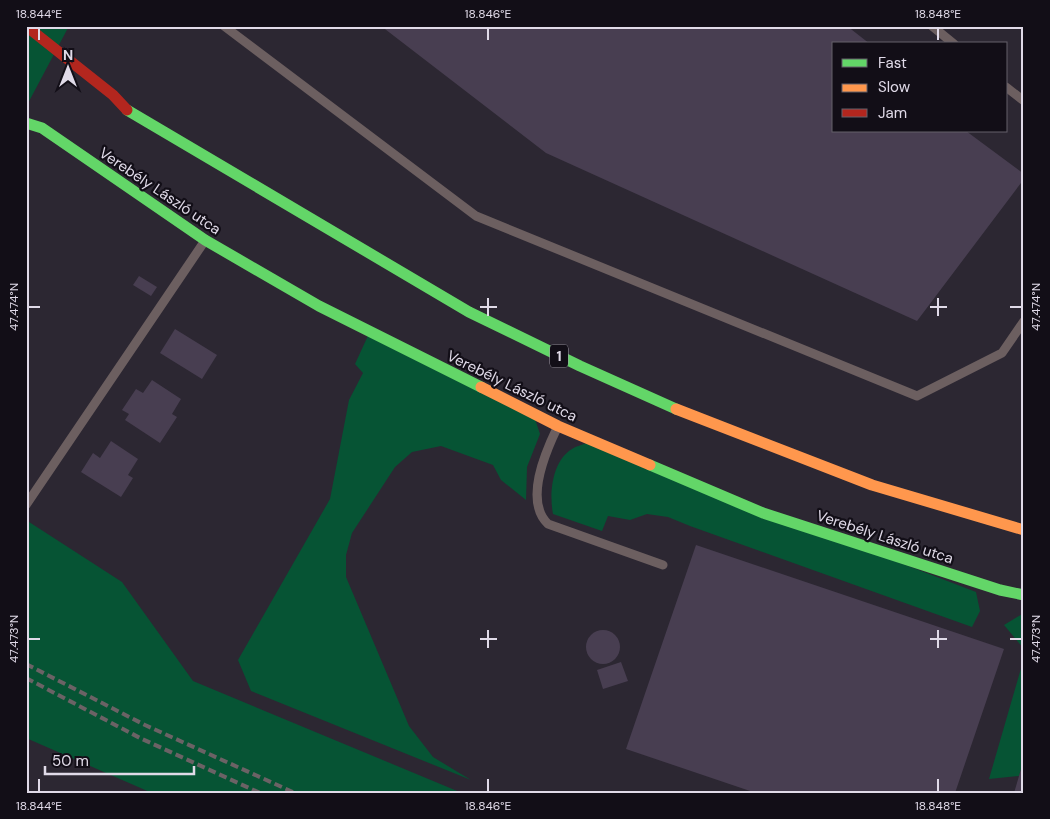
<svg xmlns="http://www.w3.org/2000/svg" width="1050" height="819" viewBox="0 0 1050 819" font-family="'DM Sans',sans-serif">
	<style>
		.green { fill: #065434 }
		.building { fill: #483e51 }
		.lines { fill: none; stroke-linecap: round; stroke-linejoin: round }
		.lane { stroke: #6c5f60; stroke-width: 9 }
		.fast { stroke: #63d668; stroke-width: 11 }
		.slow { stroke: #ff974d; stroke-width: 11 }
		.jam { stroke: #b3261e; stroke-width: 11 }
		.rail { stroke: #6b6265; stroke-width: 4; stroke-dasharray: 8 4; stroke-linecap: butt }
		.ticks { fill: none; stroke: #e0dae8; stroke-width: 2 }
		.labels { text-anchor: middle; stroke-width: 4.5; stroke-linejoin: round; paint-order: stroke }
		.shield { fill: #120e17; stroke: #a29da9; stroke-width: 1 }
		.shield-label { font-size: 14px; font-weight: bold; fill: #e0dae8 }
		.street-label { font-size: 15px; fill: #e0dae8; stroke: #120e17 }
		.neatline { fill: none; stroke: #e0dae8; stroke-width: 2 }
		.ticks-label { font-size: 12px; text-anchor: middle; fill: #e0dae8 }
	</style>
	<rect width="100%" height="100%" fill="#2c2732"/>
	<!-- green -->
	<path class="green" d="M 26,26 L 69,26 L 26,107 Z
		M 372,327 L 533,413 L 540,434 L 527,467 L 526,500 L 501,480 L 493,465 L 441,446 L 412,452 L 395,467 L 352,533 L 346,555 L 346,577 L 409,726 L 433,757 L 471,780 L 251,691 L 238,660 L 330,499 L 349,400 L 363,373 L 355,364 Z
		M 587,443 L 976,592 L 980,611 L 972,627 L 690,526 L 668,517 L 647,514 L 630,520 L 608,516 L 602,531 L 553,514 C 549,494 552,461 572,449 C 576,446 582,445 587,443 Z
		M 26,520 L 122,582 L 193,681 L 462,793 L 152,793 L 26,738 Z
		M 1024,613 L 1024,649 L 1004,625 Z
		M 1024,658 L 1024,760 L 1019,776 L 989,779 Z"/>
	<!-- building -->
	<path class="building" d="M 381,26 L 847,26 L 870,44 L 834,44 L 834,131 L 966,131 L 1024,174 L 1024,179 L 917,321 L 546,153 Z
		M 139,276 L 157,287 L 151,296 L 133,285 Z
		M 175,329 L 217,355 L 202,379 L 160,353 Z
		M 152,380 L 181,399 L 172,414 L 177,417 L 160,443 L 125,420 L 129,414 L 122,410 L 136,389 L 143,393 Z
		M 111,441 L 138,459 L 128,475 L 133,478 L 121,497 L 81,472 L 93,453 L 100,458 Z
		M 696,545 L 1004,649 L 955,793 L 756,793 L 626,749 Z
		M586 647a17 17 0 1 1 34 0a17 17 0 1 1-34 0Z
		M 621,662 L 628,681 L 603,689 L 597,670 Z
		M 1023,762 L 1024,793 L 1014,793 L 1019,776 Z"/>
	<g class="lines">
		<!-- lane -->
		<path class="lane" d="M 224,26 L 476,216 L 917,396 L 1002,353 L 1024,321
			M 932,26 L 954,44
			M 1006,87 L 1024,101
			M 557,428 C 545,453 524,501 548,524 L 663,565
			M 26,505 L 204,242"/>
		<!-- fast -->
		<path class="fast" d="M 127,110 L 469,312 L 580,366 L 676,409
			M 26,123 L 42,128 L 205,240 L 319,306 L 481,387
			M 650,465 L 763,513 L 1000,590 L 1024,595"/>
		<!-- slow -->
		<path class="slow" d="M 481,387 L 558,426 L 650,465
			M 676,409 L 872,485 L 1024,530"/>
		<!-- jam -->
		<path class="jam" d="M 26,26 L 113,95 L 127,110"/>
		<!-- rail -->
		<path class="rail" d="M 26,664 L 145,725 L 295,793
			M 26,678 L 140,738 L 260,793"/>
	</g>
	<!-- ticks -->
	<path class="ticks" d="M 39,28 L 39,40M 488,28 L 488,40M 938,28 L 938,40M 488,298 L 488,316M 938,298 L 938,316M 28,307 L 40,307M 480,307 L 497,307M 930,307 L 947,307M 1010,307 L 1022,307M 488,630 L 488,648M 938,630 L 938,648M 28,639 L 40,639M 480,639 L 497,639M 930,639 L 947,639M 1010,639 L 1022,639M 39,779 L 39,792M 488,779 L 488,792M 938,779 L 938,792"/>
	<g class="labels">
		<!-- shield labels -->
		<rect class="shield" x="550" y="344.5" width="18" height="23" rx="4"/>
		<g class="shield-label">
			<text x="559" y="361">1</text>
		</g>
		<!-- street labels -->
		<g class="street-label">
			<text transform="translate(160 191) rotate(34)" y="5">Verebély László utca</text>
			<text transform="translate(512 386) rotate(26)" y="5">Verebély László utca</text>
			<text transform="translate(885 537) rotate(18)" y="5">Verebély László utca</text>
		</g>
	</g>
	<!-- border -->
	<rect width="1050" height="819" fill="none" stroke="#120e17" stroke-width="55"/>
	<!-- legend -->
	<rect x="832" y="42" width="175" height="90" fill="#120e17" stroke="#64606b"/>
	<rect x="842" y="59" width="25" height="8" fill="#63d668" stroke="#64606b"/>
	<text x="878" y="68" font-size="15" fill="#e0dae8">Fast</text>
	<rect x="842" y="84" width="25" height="8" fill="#ff974d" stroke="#64606b"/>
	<text x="878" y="92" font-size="15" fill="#e0dae8">Slow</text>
	<rect x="842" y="109" width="25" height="8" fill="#b3261e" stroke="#64606b"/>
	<text x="878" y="118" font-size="15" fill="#e0dae8">Jam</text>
	<!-- north arrow -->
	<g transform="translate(68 68)" stroke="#120e17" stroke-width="4" paint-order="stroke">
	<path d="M0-4L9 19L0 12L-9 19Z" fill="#e0dae8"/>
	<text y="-8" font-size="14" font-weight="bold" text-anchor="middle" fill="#e0dae8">N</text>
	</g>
	<!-- scale -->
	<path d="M45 766v8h149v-8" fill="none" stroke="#e0dae8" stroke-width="2.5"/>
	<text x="52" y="766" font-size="15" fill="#e0dae8" stroke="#120e17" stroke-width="4" paint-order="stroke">50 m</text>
	<rect x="28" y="28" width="994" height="764" class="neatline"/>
	<g class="ticks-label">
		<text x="39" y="18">18.844°E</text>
		<text x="488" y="18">18.846°E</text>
		<text x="938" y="18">18.848°E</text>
		<text transform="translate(14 307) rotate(-90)" y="4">47.474°N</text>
		<text transform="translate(1036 307) rotate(-90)" y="4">47.474°N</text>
		<text transform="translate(14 639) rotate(-90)" y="4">47.473°N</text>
		<text transform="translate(1036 639) rotate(-90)" y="4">47.473°N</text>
		<text x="39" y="810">18.844°E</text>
		<text x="488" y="810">18.846°E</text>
		<text x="938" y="810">18.848°E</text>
	</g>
</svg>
